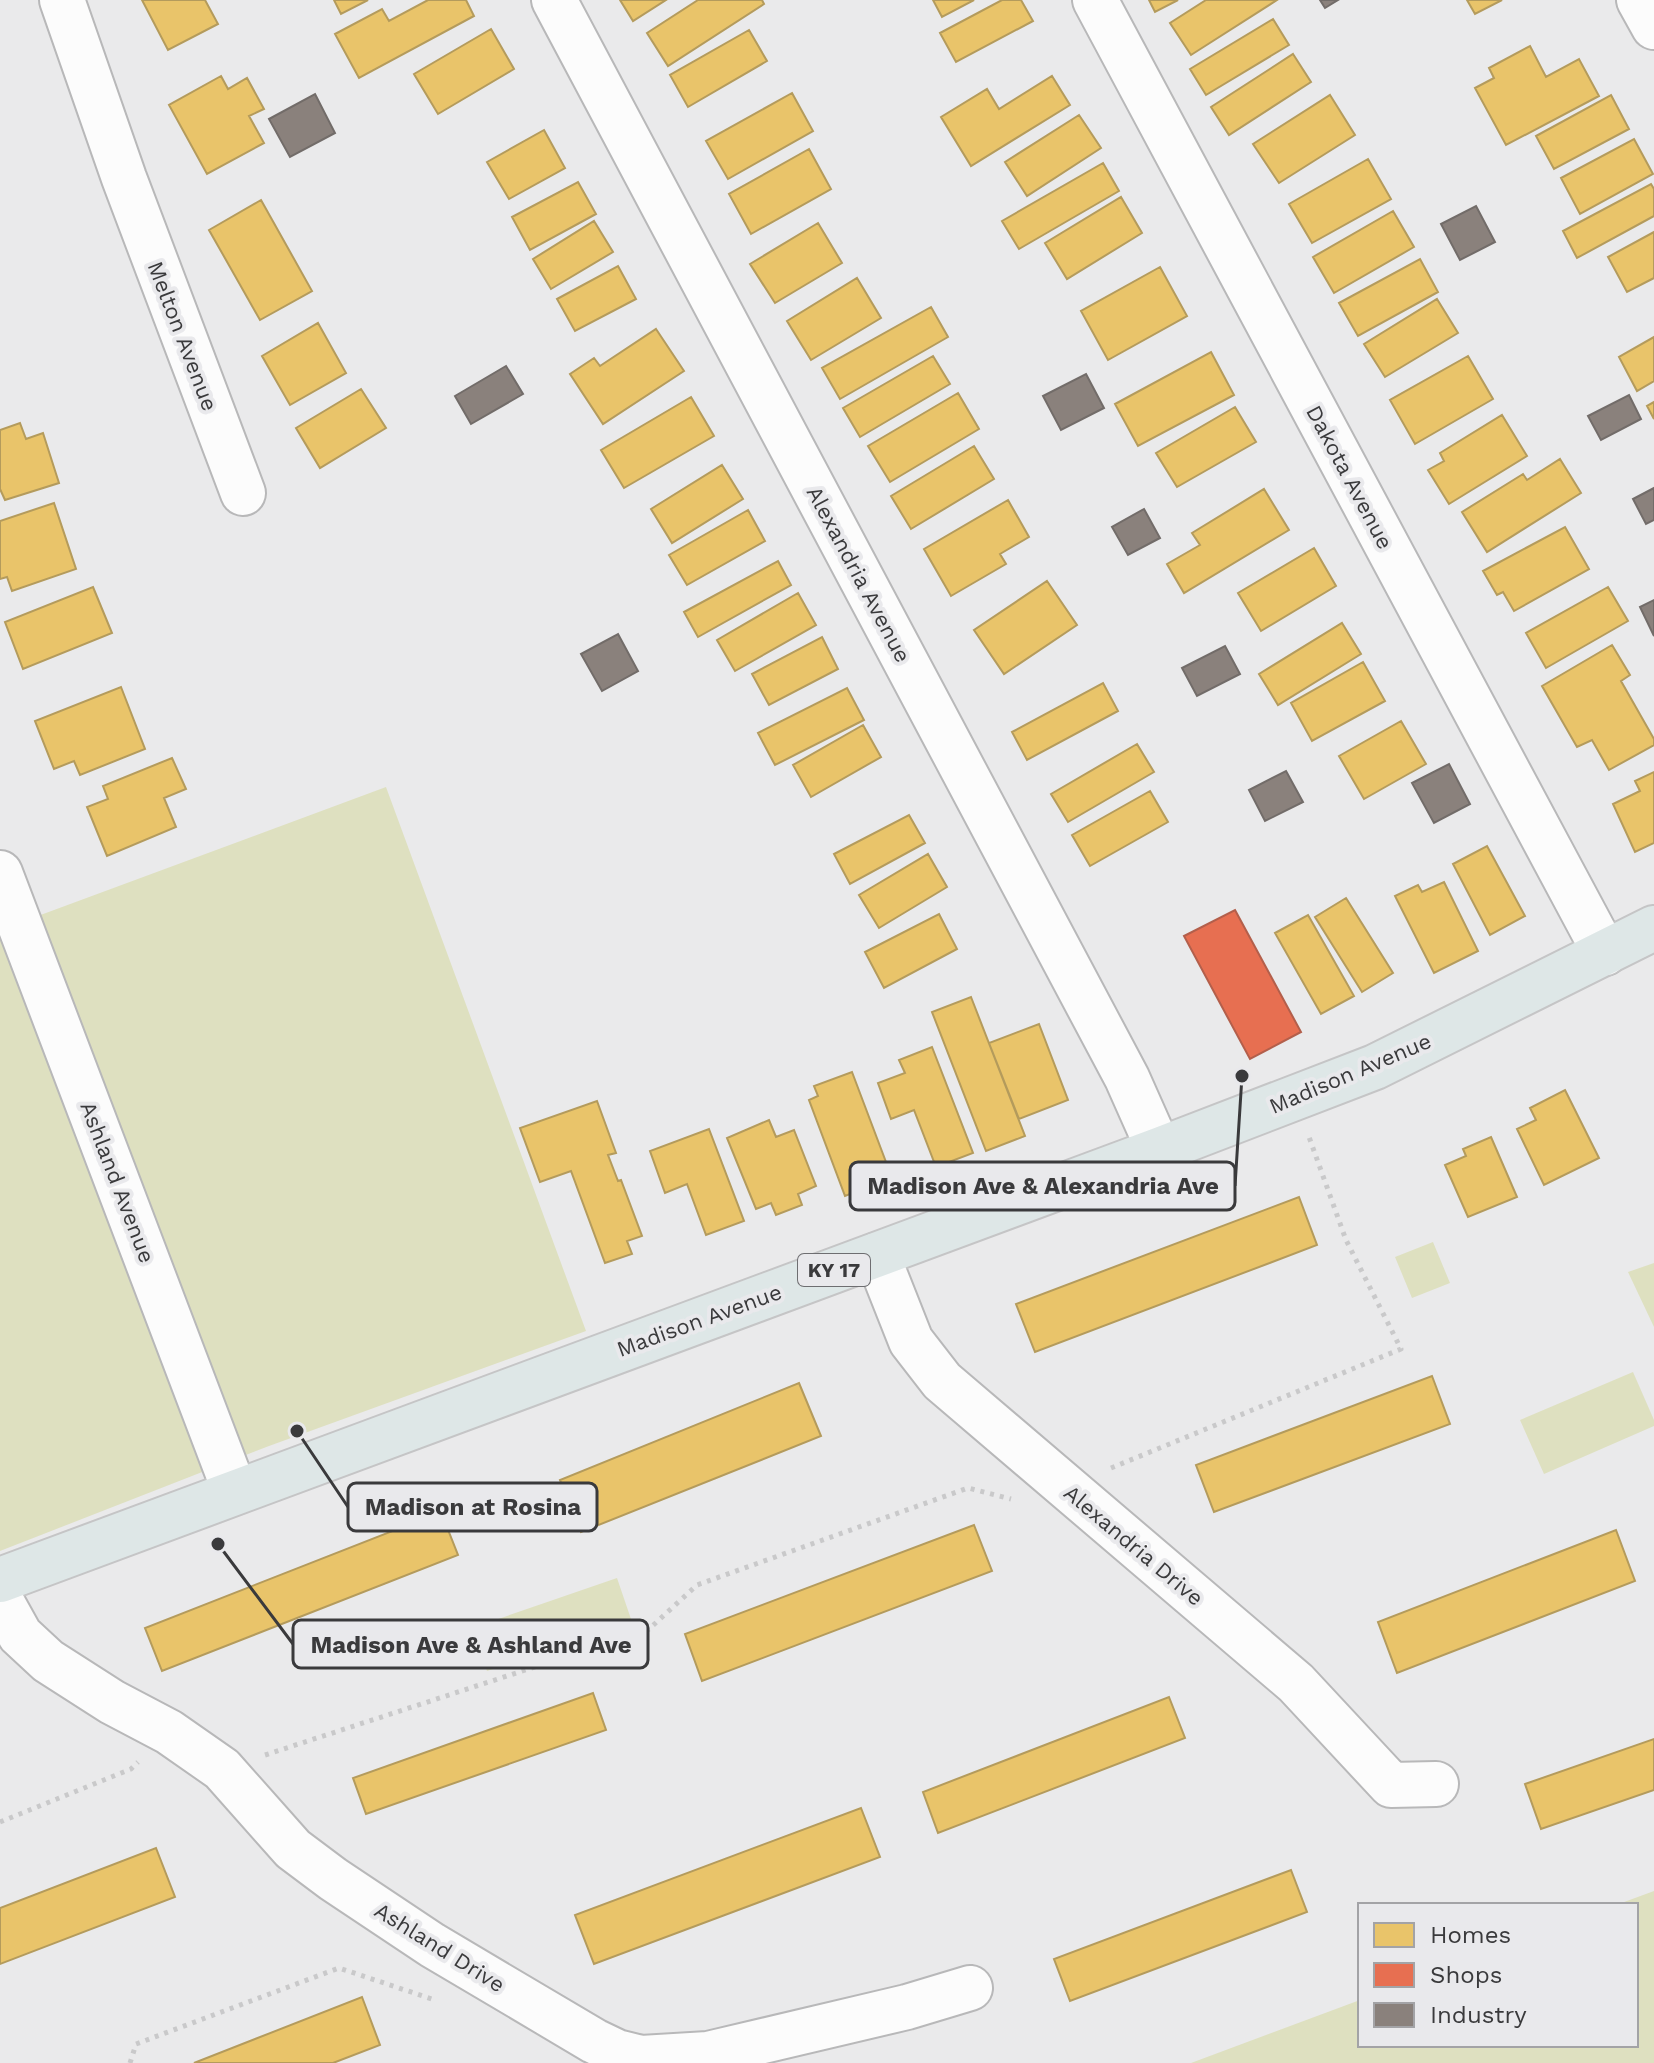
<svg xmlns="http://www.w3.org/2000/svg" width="1654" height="2063" viewBox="0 0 1654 2063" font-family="'Work Sans',sans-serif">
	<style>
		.green { fill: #dee0c0 }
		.homes { fill: #e9c46a; stroke: #b49b5c; stroke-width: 2 }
		.shops { fill: #e76f51; stroke: #b35f4b; stroke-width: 2 }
		.industry { fill: #8a817c; stroke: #726c69; stroke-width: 2 }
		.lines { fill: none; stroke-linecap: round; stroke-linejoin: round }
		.minor-casing { stroke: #b8b8b9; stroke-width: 48 }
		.tertiary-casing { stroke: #b8b8b9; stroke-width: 48 }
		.primary-casing { stroke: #c5c5c6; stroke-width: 48 }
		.path { stroke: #c9c9ca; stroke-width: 5; stroke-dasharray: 4 6; stroke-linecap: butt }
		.minor { stroke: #fcfcfc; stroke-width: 44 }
		.tertiary { stroke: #fcfcfc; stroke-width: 44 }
		.primary { stroke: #dee7e7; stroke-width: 44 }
		.labels { text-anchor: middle; stroke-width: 8; stroke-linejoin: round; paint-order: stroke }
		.shield { fill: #e9e9ec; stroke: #6e6e71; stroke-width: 2 }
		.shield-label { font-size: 20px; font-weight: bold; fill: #3a3a3c }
		.street-label { font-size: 22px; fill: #3a3a3c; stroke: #e9e9ec }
		.leader { fill: none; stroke: #3a3a3c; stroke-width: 3 }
		.callout-dot { fill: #3a3a3c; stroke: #e9e9ec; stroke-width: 3 }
		.callout { fill: #e9e9ec; stroke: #3a3a3c; stroke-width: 3 }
		.callout-label { font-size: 24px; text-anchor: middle; font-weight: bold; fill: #3a3a3c }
	</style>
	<rect width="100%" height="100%" fill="#eaeaeb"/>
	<!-- green -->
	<path class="green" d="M 386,787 L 586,1331 L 269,1446 L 0,1551 L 0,930 Z
		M 1433,1242 L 1450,1283 L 1412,1298 L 1395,1257 Z
		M 1654,1263 L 1654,1327 L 1628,1272 Z
		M 1633,1372 L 1654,1420 L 1654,1426 L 1544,1474 L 1520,1420 Z
		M 617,1578 L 632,1622 L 487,1671 L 472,1628 Z
		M 1654,1891 L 1654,2063 L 1191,2063 L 1360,2000 L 1360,2045 L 1636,2045 L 1636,1905 L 1616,1905 Z"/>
	<!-- homes -->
	<path class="homes" d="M 142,0 L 205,0 L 218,24 L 168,50 Z
		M 334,0 L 368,0 L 341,14 Z
		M 428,0 L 466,0 L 474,16 L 359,78 L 335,34 L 382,9 L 389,21 Z
		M 620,0 L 666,0 L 633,21 Z
		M 698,0 L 762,0 L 764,4 L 668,66 L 647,33 Z
		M 933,0 L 974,0 L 942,17 Z
		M 1002,0 L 1021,0 L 1033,21 L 956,62 L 940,33 Z
		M 1149,0 L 1178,0 L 1155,12 Z
		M 1206,0 L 1277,0 L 1191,55 L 1170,23 Z
		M 1467,0 L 1502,0 L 1475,14 Z
		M 1273,19 L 1289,45 L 1206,95 L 1190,69 Z
		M 491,29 L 514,69 L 438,114 L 414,74 Z
		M 749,30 L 767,61 L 688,107 L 670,75 Z
		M 1530,46 L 1546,77 L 1579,59 L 1599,96 L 1506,145 L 1475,88 L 1494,78 L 1489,68 Z
		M 1293,54 L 1311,82 L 1229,135 L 1211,107 Z
		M 221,76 L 228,89 L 247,78 L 264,109 L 249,116 L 264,143 L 207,174 L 169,105 Z
		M 1052,76 L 1070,105 L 971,166 L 941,117 L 987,89 L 999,109 Z
		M 792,93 L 813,131 L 728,179 L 706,141 Z
		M 1330,95 L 1355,135 L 1279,183 L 1253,144 Z
		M 1611,95 L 1629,129 L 1554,169 L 1536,136 Z
		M 1079,115 L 1101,148 L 1027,196 L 1005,162 Z
		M 544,130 L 565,168 L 509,199 L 487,162 Z
		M 1634,139 L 1653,174 L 1580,214 L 1561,178 Z
		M 809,149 L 831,189 L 751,234 L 729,194 Z
		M 1368,159 L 1391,199 L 1312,243 L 1289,204 Z
		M 1103,163 L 1119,191 L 1019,249 L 1002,221 Z
		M 578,182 L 596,214 L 530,250 L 512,217 Z
		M 1651,184 L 1654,189 L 1654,216 L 1577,258 L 1563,231 Z
		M 1121,197 L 1142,233 L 1067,279 L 1045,243 Z
		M 261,200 L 312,291 L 260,320 L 209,230 Z
		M 1393,211 L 1414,247 L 1334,293 L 1313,257 Z
		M 594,221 L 613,252 L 551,289 L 533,259 Z
		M 818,223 L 842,263 L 775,303 L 750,264 Z
		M 1654,232 L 1654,278 L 1627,292 L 1608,257 Z
		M 1420,259 L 1438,292 L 1358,336 L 1339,303 Z
		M 618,266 L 636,299 L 575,331 L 557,299 Z
		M 1160,267 L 1187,316 L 1108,360 L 1081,311 Z
		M 857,278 L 881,318 L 811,360 L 787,321 Z
		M 1437,299 L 1458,333 L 1385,377 L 1364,344 Z
		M 931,307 L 948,337 L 840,399 L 822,368 Z
		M 318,323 L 346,373 L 290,405 L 262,356 Z
		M 656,329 L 684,371 L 603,424 L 570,374 L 594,358 L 600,366 Z
		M 1654,337 L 1654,381 L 1637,391 L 1619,357 Z
		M 1211,352 L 1234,395 L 1138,446 L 1115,404 Z
		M 933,356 L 950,384 L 860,437 L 843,408 Z
		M 1468,356 L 1493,399 L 1415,444 L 1390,400 Z
		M 361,389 L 386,428 L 320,468 L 296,428 Z
		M 958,393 L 979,429 L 890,482 L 868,446 Z
		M 691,397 L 714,436 L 624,488 L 601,450 Z
		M 1654,402 L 1654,419 L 1647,406 Z
		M 1235,407 L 1256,442 L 1177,487 L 1156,453 Z
		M 1502,415 L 1527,456 L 1449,504 L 1428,470 L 1444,461 L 1440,453 Z
		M 20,423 L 26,439 L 43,433 L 59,483 L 5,500 L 0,489 L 0,430 Z
		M 974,446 L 994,479 L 911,529 L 891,496 Z
		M 1560,459 L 1581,493 L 1487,552 L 1462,512 L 1523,474 L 1527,480 Z
		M 722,465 L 743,499 L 672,543 L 651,509 Z
		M 1264,489 L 1289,530 L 1184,593 L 1167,564 L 1200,545 L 1192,533 Z
		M 1008,500 L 1029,537 L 1000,554 L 1006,564 L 951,596 L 924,549 Z
		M 54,503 L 76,569 L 12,591 L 7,577 L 0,579 L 0,521 Z
		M 748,510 L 765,541 L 687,585 L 669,555 Z
		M 1565,527 L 1589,569 L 1514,611 L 1503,592 L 1497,595 L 1483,571 Z
		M 1314,548 L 1336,586 L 1261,631 L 1238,593 Z
		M 778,561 L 791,585 L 698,637 L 684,612 Z
		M 1047,581 L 1077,625 L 1004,674 L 974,630 Z
		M 93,587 L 112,633 L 23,669 L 5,622 Z
		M 1608,587 L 1628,621 L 1546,668 L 1526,633 Z
		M 798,593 L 816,625 L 735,671 L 717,640 Z
		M 1342,623 L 1361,654 L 1278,705 L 1259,674 Z
		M 822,637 L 838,669 L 769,705 L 752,674 Z
		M 1612,645 L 1630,675 L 1621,681 L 1654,739 L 1654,745 L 1609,770 L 1592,740 L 1577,747 L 1542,686 Z
		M 1363,662 L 1385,701 L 1312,741 L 1291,703 Z
		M 1103,683 L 1118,711 L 1027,760 L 1012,732 Z
		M 121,687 L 145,749 L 80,775 L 74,761 L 54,769 L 35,721 Z
		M 847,688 L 864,720 L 775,765 L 758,733 Z
		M 1401,721 L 1426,764 L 1364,799 L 1339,756 Z
		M 863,725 L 881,757 L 811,797 L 793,765 Z
		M 1137,744 L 1154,772 L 1068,822 L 1051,794 Z
		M 172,758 L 186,789 L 164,798 L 176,827 L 107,856 L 87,807 L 108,799 L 103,786 Z
		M 1654,772 L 1654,843 L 1635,852 L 1613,804 L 1640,791 L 1635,781 Z
		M 1150,791 L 1168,822 L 1090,866 L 1072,835 Z
		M 909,815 L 925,843 L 850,884 L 834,854 Z
		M 1487,846 L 1525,916 L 1490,935 L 1453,864 Z
		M 928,854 L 947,887 L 879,928 L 859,895 Z
		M 1444,882 L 1478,951 L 1434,973 L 1395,896 L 1418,885 L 1422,892 Z
		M 1346,898 L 1393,973 L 1362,992 L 1315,917 Z
		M 939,914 L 957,949 L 884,988 L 865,952 Z
		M 1308,915 L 1354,996 L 1321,1014 L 1275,933 Z
		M 971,997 L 1025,1136 L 986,1151 L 932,1012 Z
		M 1039,1024 L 1068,1100 L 1019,1119 L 989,1043 Z
		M 932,1047 L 973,1153 L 936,1167 L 914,1110 L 891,1119 L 878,1083 L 905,1073 L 899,1060 Z
		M 852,1072 L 892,1178 L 845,1196 L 809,1100 L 818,1096 L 814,1086 Z
		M 1565,1090 L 1599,1158 L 1544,1185 L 1517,1129 L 1536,1120 L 1530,1108 Z
		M 597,1101 L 616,1153 L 608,1155 L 618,1181 L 621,1180 L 642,1236 L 627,1241 L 632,1254 L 605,1263 L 571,1171 L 540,1182 L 520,1128 Z
		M 769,1120 L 776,1137 L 794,1130 L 816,1186 L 798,1194 L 802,1205 L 776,1215 L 771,1203 L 756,1209 L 727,1138 Z
		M 709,1129 L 744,1221 L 706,1235 L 687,1184 L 665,1193 L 650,1151 Z
		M 1491,1137 L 1517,1197 L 1468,1217 L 1445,1165 L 1466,1156 L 1463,1149 Z
		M 1299,1197 L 1317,1245 L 1035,1352 L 1016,1304 Z
		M 1432,1376 L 1450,1424 L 1214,1512 L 1196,1465 Z
		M 799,1383 L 821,1436 L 581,1532 L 560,1480 Z
		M 441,1512 L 458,1555 L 162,1671 L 145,1628 Z
		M 974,1525 L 992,1571 L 702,1681 L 685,1634 Z
		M 1616,1530 L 1635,1581 L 1397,1673 L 1378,1622 Z
		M 593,1693 L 606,1730 L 366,1814 L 353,1778 Z
		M 1169,1697 L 1185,1738 L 938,1833 L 923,1792 Z
		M 1654,1739 L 1654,1790 L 1541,1829 L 1525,1784 Z
		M 861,1808 L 880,1857 L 594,1964 L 575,1915 Z
		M 156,1848 L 175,1897 L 0,1964 L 0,1908 Z
		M 1291,1870 L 1307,1912 L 1070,2001 L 1054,1959 Z
		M 362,1997 L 380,2045 L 333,2063 L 194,2063 Z"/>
	<!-- shops -->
	<path class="shops" d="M 1235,910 L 1301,1032 L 1250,1059 L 1184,936 Z"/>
	<!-- industry -->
	<path class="industry" d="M 1320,0 L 1338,0 L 1325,8 Z
		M 315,94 L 335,133 L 290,157 L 269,119 Z
		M 1476,206 L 1495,242 L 1460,260 L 1441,224 Z
		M 506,366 L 523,394 L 471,424 L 455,396 Z
		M 1086,374 L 1104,408 L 1061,430 L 1043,396 Z
		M 1629,395 L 1641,419 L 1601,440 L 1588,416 Z
		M 1654,488 L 1654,520 L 1646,524 L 1633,499 Z
		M 1144,509 L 1160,538 L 1128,555 L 1112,527 Z
		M 1654,600 L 1654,636 L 1640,607 Z
		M 618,634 L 638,671 L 602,691 L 581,654 Z
		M 1225,646 L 1240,674 L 1197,696 L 1182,668 Z
		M 1449,764 L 1470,804 L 1434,823 L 1412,783 Z
		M 1286,771 L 1303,802 L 1265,821 L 1249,790 Z"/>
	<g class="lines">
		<!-- minor casing -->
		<g class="minor-casing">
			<path id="minor" d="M 62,0 L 124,178 L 243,493
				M 554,0 L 1127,1078 L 1159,1150
				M 1095,0 L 1605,953
				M 0,873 L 235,1492
				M 877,1255 L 911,1341 L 942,1381 L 1296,1683 L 1391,1785 L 1436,1784
				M 0,1599 L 20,1635 L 48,1661 L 112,1702 L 169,1732 L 222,1769 L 293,1849 L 333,1879 L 432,1945 L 594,2041 L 617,2052 L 641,2058 L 708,2054 L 907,2007 L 970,1988"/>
		</g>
		<!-- tertiary casing -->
		<g class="tertiary-casing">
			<path id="tertiary" d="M 1639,0 L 1654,27"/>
		</g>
		<!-- primary casing -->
		<g class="primary-casing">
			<path id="primary" d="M 0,1580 L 1159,1150 L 1375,1067 L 1654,928"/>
		</g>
		<!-- path -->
		<path class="path" d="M 1111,1468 L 1401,1349 L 1346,1240 L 1309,1137
			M 265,1755 L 648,1630 L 697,1585 L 968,1488 L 1011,1499
			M 0,1822 L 131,1769 L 138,1762
			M 130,2063 L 136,2044 L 339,1968 L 432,1999"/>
		<!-- minor -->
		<use href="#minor" class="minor"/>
		<!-- tertiary -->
		<use href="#tertiary" class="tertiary"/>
		<!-- primary -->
		<use href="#primary" class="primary"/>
	</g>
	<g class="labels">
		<!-- shield labels -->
		<rect class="shield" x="798" y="1254" width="72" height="32" rx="6"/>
		<g class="shield-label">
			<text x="834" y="1277">KY 17</text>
		</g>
		<!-- street labels -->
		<g class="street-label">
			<text transform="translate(183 336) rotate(69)" y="8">Melton Avenue</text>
			<text transform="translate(1350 477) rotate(62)" y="8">Dakota Avenue</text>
			<text transform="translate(859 574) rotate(62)" y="8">Alexandria Avenue</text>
			<text transform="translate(1350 1073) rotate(-23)" y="8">Madison Avenue</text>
			<text transform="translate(118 1182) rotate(69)" y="8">Ashland Avenue</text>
			<text transform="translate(699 1320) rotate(-20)" y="8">Madison Avenue</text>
			<text transform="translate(1134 1545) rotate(40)" y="8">Alexandria Drive</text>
			<text transform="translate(440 1947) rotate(32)" y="8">Ashland Drive</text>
		</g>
	</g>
	<!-- callouts -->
	<path class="leader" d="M1242 1076L1235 1186M297 1431L348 1507M218 1544L293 1644"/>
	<g class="callout-dot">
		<circle cx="1242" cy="1076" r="8"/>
		<circle cx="297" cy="1431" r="8"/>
		<circle cx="218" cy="1544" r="8"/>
	</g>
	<g class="callout">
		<rect x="850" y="1162" width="385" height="48" rx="8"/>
		<rect x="348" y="1483" width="249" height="48" rx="8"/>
		<rect x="293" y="1620" width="355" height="48" rx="8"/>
	</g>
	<g class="callout-label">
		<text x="1043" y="1194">Madison Ave &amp; Alexandria Ave</text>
		<text x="473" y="1515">Madison at Rosina</text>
		<text x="471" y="1653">Madison Ave &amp; Ashland Ave</text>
	</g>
	<!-- legend -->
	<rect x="1358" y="1903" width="280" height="144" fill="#e9e9ec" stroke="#a3a3a6" stroke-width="2"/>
	<rect x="1374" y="1923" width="40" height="24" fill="#e9c46a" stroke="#a3a3a6" stroke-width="2"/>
	<text x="1430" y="1943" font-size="24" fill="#3a3a3c">Homes</text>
	<rect x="1374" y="1963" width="40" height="24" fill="#e76f51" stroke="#a3a3a6" stroke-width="2"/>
	<text x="1430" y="1983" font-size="24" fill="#3a3a3c">Shops</text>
	<rect x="1374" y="2003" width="40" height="24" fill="#8a817c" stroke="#a3a3a6" stroke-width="2"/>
	<text x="1430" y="2023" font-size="24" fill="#3a3a3c">Industry</text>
</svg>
